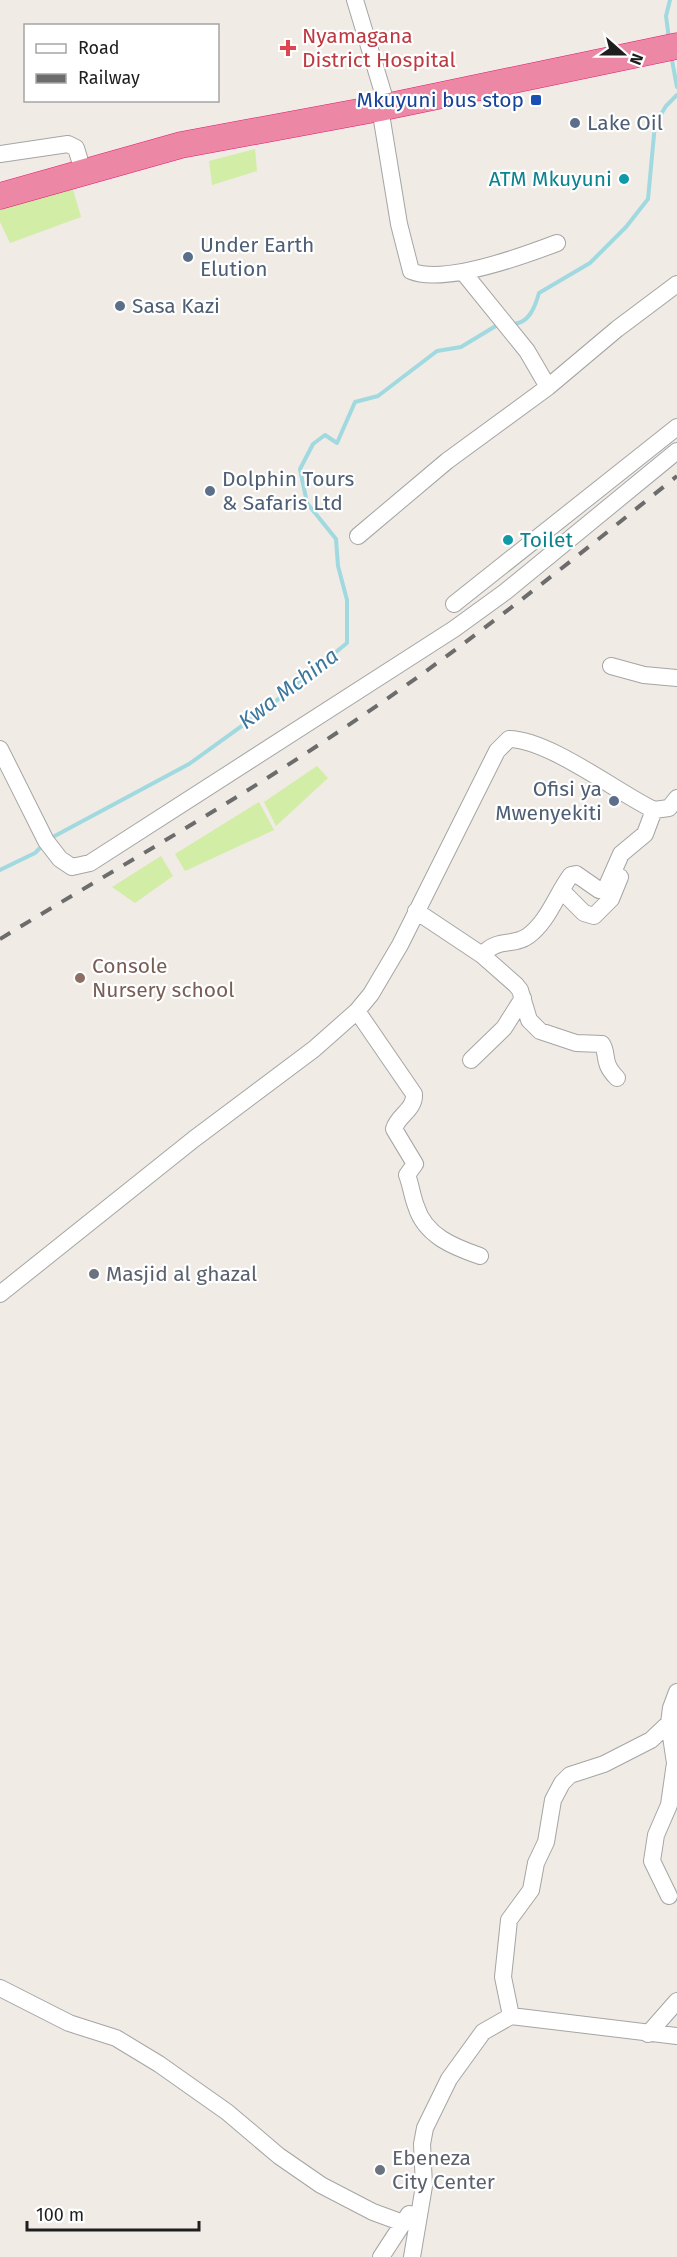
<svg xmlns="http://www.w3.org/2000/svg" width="677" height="2257" viewBox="0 0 677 2257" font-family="'Fira Sans',sans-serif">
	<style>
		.grass { fill: #d1eda6 }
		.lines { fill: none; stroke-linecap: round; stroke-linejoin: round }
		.stream { stroke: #a1d9e0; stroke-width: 4 }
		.minor-casing { stroke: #a5a5a5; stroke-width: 18 }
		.highway-casing { stroke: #e61976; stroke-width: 27 }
		.minor { stroke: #fff; stroke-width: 16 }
		.highway { stroke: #ec87a5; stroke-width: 26 }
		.rail { stroke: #6c6c6c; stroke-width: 4; stroke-dasharray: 12 12; stroke-linecap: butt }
		.health-dot { fill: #e0444e; stroke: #fff; stroke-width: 2 }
		.transit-dot { fill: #1a4fb4; stroke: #fff; stroke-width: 2 }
		.service-dot { fill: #5c6f8a; stroke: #fff; stroke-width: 2 }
		.culture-dot { fill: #0f9aa8; stroke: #fff; stroke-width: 2 }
		.education-dot { fill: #8d6e63; stroke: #fff; stroke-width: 2 }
		.worship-dot { fill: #6b7280; stroke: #fff; stroke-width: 2 }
		.labels { text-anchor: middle; stroke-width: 4.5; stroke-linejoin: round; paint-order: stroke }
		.health-label { font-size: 21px; fill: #be3a42; stroke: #fff; text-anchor: start }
		.transit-label { font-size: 21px; fill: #164399; stroke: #fff; text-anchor: end }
		.service-label { font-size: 21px; fill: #4e5e75; stroke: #fff; text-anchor: start }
		.culture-label { font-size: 21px; fill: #0d838f; stroke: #fff; text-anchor: end }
		.education-label { font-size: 21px; fill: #785e54; stroke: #fff; text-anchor: start }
		.worship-label { font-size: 21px; fill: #5b616d; stroke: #fff; text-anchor: start }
		.water-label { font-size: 22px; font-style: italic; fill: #3c779c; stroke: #fff }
	</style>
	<rect width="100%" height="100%" fill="#f0ebe4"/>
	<!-- grass -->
	<path class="grass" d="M 255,149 L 257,171 L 212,185 L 209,161 Z
		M 72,186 L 81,217 L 10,243 L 0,222 L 0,208 Z
		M 317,766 L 328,778 L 276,826 L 264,802 Z
		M 259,802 L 274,830 L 185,871 L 175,854 Z
		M 161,856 L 173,876 L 135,903 L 112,887 Z"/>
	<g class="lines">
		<!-- stream -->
		<path class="stream" d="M 669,39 L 666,16 L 670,0
			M 671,55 L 677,87
			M 512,324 C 529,324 535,307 539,293 L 590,263 L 626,227 L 648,199 L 655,124 L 666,106 L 677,95
			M 51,838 L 189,764 L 271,705 L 347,643 L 347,600 L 338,566 L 336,539 L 307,503 L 300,469 L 313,444 L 325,435 L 337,443 L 355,402 L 378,396 L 437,351 L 461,347 L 499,324
			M 0,870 L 35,853 L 43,845"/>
		<!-- minor casing -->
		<g class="minor-casing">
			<path id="minor" d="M 355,0 L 387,106
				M 380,108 L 399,224 L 411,271 C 444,285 523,256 557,243
				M 0,154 L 68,144 L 76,148 L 83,171
				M 463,272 L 527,351 L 548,387
				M 358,536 L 447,461 L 548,387 L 617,329 L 677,284
				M 454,604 L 677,427
				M 611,666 L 644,675 L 677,678
				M 0,749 L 46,841 L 60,859 L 72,867 L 90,863 L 454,629 L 505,592 L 677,451
				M 562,891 L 584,913 L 594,916 L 611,899 L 620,877
				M 416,911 L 482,955 L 516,985 L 520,990 L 529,1020 L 540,1031 L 576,1043 L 602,1044 C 609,1055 601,1062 617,1078
				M 482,955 C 498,937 513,947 528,936 C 548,922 557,893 571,875 L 576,874 L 599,890 L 606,888 L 621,854 L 645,834 L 654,810
				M 357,1011 L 414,1094 C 415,1110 398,1115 394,1129 L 415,1164 L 407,1175 C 411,1185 412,1196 416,1206 C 425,1236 454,1247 480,1256
				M 471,1060 L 504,1028 L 523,998
				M 0,1294 L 194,1139 L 314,1049 L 357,1011 L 371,994 L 400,945 L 497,751 L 509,739 C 550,740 615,791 654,810 L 669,808 L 677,798
				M 669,1896 L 652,1861 L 656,1835 L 669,1805 L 675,1763 L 669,1723 L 671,1708 L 677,1692
				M 0,1988 L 69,2023 L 116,2038 L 159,2064 L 227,2112 L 279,2156 L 321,2185 L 373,2212 L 403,2223
				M 511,2016 L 503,1977 L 509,1920 L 531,1890 L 536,1863 L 546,1842 L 553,1800 L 562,1783 L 570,1775 L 604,1764 L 651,1740 L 669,1723
				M 648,2034 L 677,2001
				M 381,2257 L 409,2214
				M 412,2257 L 424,2186 L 422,2144 L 425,2128 L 449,2079 L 483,2032 L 511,2016 L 677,2036"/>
		</g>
		<!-- highway casing -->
		<g class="highway-casing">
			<path id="highway" d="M 0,196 L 181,145 L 380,108 L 677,46"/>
		</g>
		<!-- minor -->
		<use href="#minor" class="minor"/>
		<!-- highway -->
		<use href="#highway" class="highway"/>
		<!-- rail -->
		<path class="rail" d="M 0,939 C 115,869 233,803 344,728 C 460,651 569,563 677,476"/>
	</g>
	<!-- markers -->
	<path class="health-dot" d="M285 39h6v6h6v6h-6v6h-6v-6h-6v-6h6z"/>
	<rect class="transit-dot" x="530" y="94" width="12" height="12" rx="3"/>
	<g class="service-dot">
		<circle cx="575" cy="123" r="6"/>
		<circle cx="188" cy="257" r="6"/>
		<circle cx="120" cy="306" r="6"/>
		<circle cx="210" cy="491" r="6"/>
		<circle cx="614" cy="801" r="6"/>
	</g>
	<g class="culture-dot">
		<circle cx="624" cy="179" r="6"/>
		<circle cx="508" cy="540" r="6"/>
	</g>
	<circle class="education-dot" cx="80" cy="978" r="6"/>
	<g class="worship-dot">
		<circle cx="94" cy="1274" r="6"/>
		<circle cx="380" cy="2170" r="6"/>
	</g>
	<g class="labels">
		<!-- health labels -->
		<g class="health-label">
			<text x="302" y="43">Nyamagana<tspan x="302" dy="24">District Hospital</tspan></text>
		</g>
		<!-- transit labels -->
		<g class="transit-label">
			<text x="524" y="107">Mkuyuni bus stop</text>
		</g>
		<!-- service labels -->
		<g class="service-label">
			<text x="587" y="130">Lake Oil</text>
			<text x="200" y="252">Under Earth<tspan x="200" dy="24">Elution</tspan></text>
			<text x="132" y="313">Sasa Kazi</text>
			<text x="222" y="486">Dolphin Tours<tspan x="222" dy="24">&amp; Safaris Ltd</tspan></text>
			<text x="602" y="796" text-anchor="end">Ofisi ya<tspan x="602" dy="24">Mwenyekiti</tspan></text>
		</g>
		<!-- culture labels -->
		<g class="culture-label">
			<text x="612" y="186">ATM Mkuyuni</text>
			<text x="520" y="547" text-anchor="start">Toilet</text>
		</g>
		<!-- education labels -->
		<g class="education-label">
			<text x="92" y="973">Console<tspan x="92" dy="24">Nursery school</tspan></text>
		</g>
		<!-- worship labels -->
		<g class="worship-label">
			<text x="106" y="1281">Masjid al ghazal</text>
			<text x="392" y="2165">Ebeneza<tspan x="392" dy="24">City Center</tspan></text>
		</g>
		<!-- water labels -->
		<g class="water-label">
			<text transform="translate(288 688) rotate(-37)" y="8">Kwa Mchina</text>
		</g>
	</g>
	<!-- legend -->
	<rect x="24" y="24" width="195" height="78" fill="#ffffff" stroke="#a5a5a5" stroke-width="1.5"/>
	<rect x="36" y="44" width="30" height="9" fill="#ffffff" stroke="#a5a5a5" stroke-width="1.5"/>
	<text x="78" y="54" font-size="18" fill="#1e1e1e">Road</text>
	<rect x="36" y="74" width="30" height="9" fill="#6c6c6c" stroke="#a5a5a5" stroke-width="1.5"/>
	<text x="78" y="84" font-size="18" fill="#1e1e1e">Railway</text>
	<!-- north arrow -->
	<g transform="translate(623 54) rotate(111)" stroke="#ffffff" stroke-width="4.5" paint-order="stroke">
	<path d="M0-4.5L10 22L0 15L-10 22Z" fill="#1e1e1e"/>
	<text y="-9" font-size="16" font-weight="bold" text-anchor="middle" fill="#1e1e1e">N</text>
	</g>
	<!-- scale -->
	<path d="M27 2221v9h172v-9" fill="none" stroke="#1e1e1e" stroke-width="3"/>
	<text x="36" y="2221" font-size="18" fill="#1e1e1e" stroke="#ffffff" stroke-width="4.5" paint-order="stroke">100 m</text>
</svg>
